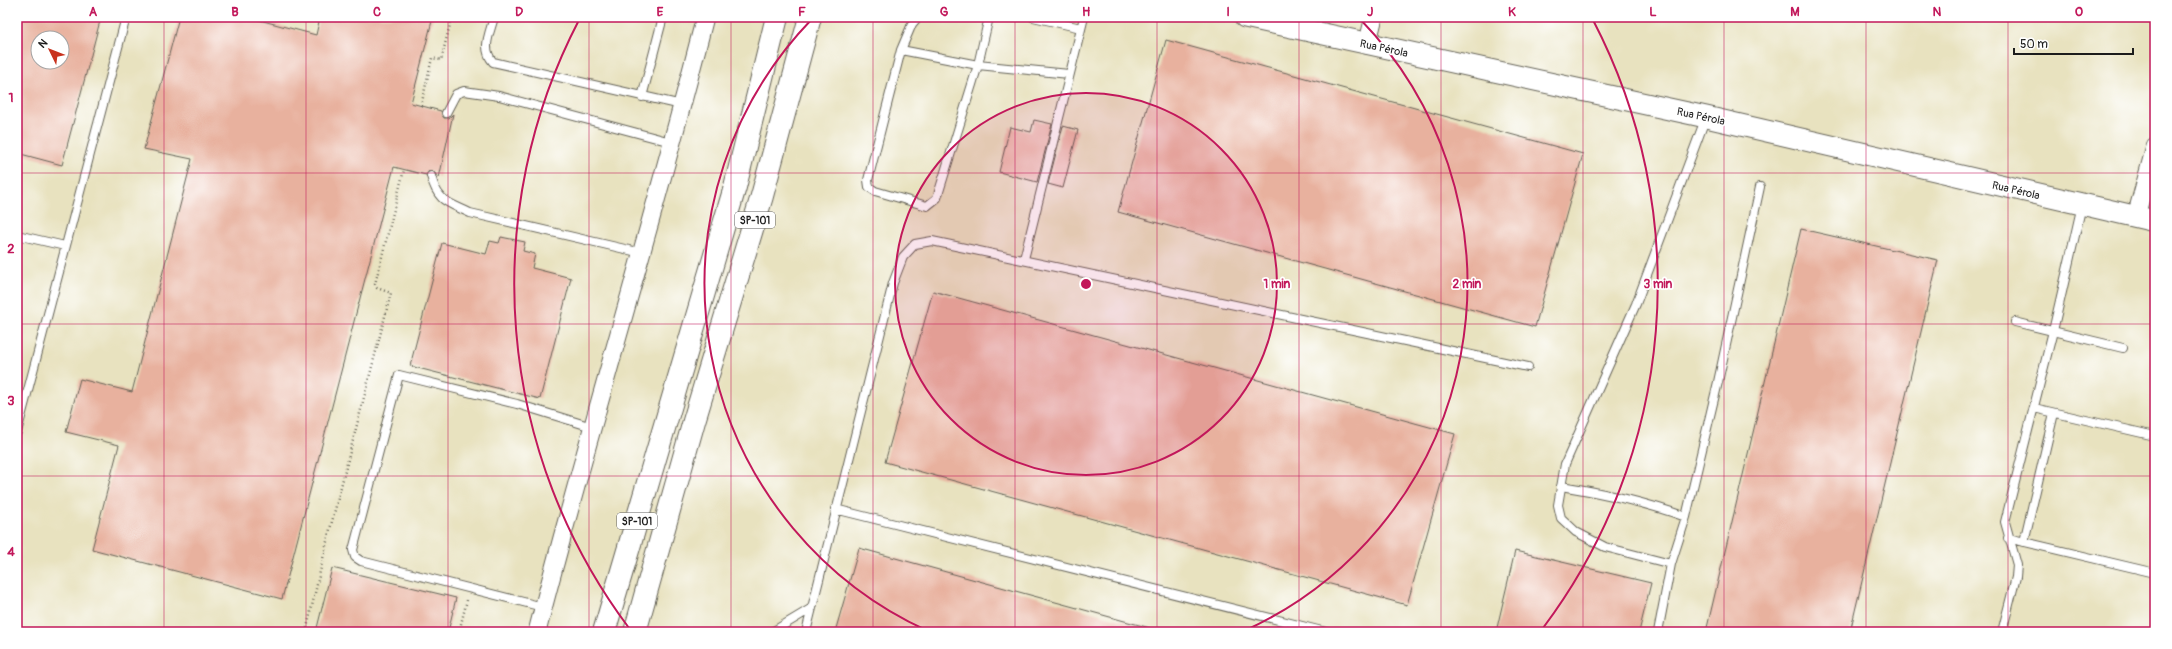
<svg xmlns="http://www.w3.org/2000/svg" width="2172" height="649" viewBox="0 0 2172 649" font-family="Pangolin,sans-serif">
	<style>
		.building { fill: #e8b19e; fill-rule: evenodd }
		.lines { fill: none; stroke-linecap: round; stroke-linejoin: round }
		.service-casing { stroke: #636155; stroke-width: 10 }
		.minor-casing { stroke: #636155; stroke-width: 19 }
		.tertiary-casing { stroke: #636155; stroke-width: 23 }
		.trunk-casing { stroke: #636155; stroke-width: 24 }
		.path { stroke: #636155; stroke-width: 2.5; stroke-dasharray: 1 3; stroke-linecap: butt }
		.service { stroke: #fff; stroke-width: 8 }
		.minor { stroke: #fff; stroke-width: 17 }
		.tertiary { stroke: #fff; stroke-width: 21 }
		.trunk { stroke: #fff; stroke-width: 22 }
		.grid { fill: none; stroke: #c2185b; stroke-width: 1; stroke-opacity: 0.55 }
		.ring { fill: none; stroke: #c2185b; stroke-width: 2 }
		.labels { text-anchor: middle; stroke-width: 3.5; stroke-linejoin: round; paint-order: stroke }
		.shield { fill: #fff; stroke: #606060; stroke-width: 1 }
		.shield-label { font-size: 10px; font-weight: bold; fill: #1c1c1c }
		.street-label { font-size: 11px; fill: #1c1c1c; stroke: #fff }
		.centre { fill: #c2185b; stroke: #fff; stroke-width: 2 }
		.ring-label { font-size: 12px; text-anchor: middle; font-weight: bold; fill: #c2185b; stroke: #fff; stroke-width: 3.5; stroke-linejoin: round; paint-order: stroke }
		.neatline { fill: none; stroke: #c2185b; stroke-width: 1.5 }
		.grid-label { font-size: 13px; text-anchor: middle; font-weight: bold; fill: #c2185b }
	</style>
	<rect width="100%" height="100%" fill="#fff"/>
	<filter id="ink" filterUnits="userSpaceOnUse"><feTurbulence type="fractalNoise" baseFrequency=".025" numOctaves="2"/><feDisplacementMap in="SourceGraphic" scale="8" xChannelSelector="R" yChannelSelector="G"/><feConvolveMatrix kernelMatrix="1 2 1 2 8 2 1 2 1" color-interpolation-filters="sRGB"/></filter>
	<filter id="wash" filterUnits="userSpaceOnUse"><feTurbulence type="fractalNoise" baseFrequency=".012" numOctaves="4" result="noise"/><feDisplacementMap in="SourceGraphic" scale="16" xChannelSelector="R" yChannelSelector="G"/><feGaussianBlur stdDeviation="0.9" result="paint"/><feColorMatrix in="noise" values="0 0 0 0 0 0 0 0 0 0 0 0 0 0 0 0 0 1.4 0 .05"/><feComposite in="paint" operator="in"/></filter>
	<g filter="url(#wash)">
		<rect width="100%" height="100%" fill="#e8e2bf"/>
		<g id="blocks">
			<!-- building -->
			<path class="building" d="M 17,17 L 101,17 L 62,165 L 17,153 ZM 38,38 L 62,38 L 62,62 L 38,62 Z
				M 179,17 L 248,17 L 316,35 L 320,17 L 433,17 L 411,103 L 441,111 L 444,118 L 449,118 L 453,114 L 439,178 L 433,171 L 429,171 L 426,175 L 394,167 L 282,599 L 92,549 L 119,445 L 66,432 L 80,379 L 132,392 L 192,159 L 144,149 Z
				M 1166,40 L 1583,154 L 1535,327 L 1118,212 Z
				M 1034,120 L 1052,124 L 1037,182 L 999,172 L 1010,127 L 1031,132 Z
				M 1063,126 L 1078,130 L 1063,188 L 1048,184 Z
				M 1801,229 L 1938,260 L 1850,632 L 1706,632 Z
				M 501,237 L 525,242 L 523,251 L 535,254 L 532,268 L 571,278 L 540,399 L 410,366 L 442,243 L 486,254 L 490,241 L 499,243 Z
				M 933,291 L 1455,434 L 1407,605 L 885,462 Z
				M 859,548 L 1150,628 L 1149,632 L 835,632 Z
				M 1515,551 L 1651,583 L 1639,632 L 1496,632 Z
				M 332,568 L 456,598 L 448,632 L 316,632 Z"/>
		</g>
	</g>
	<g filter="url(#ink)">
		<use href="#blocks" fill-opacity="0" stroke="#636155" stroke-width="1"/>
		<g class="lines">
			<!-- service casing -->
			<g class="service-casing">
				<path id="service" d="M 494,17 C 490,33 481,48 493,62 L 682,105
					M 918,17 L 912,24 L 901,50 L 868,180 L 869,187 L 875,191 L 927,206 L 937,198 L 978,65 L 989,17
					M 1033,17 L 1081,28
					M 901,50 L 978,65 L 1069,74
					M 642,97 L 663,17
					M 446,113 L 456,94 L 464,91 L 499,96 L 671,142
					M 431,176 C 438,202 447,202 470,213 L 642,253
					M 17,235 L 65,246
					M 1024,259 L 1084,17
					M 2015,322 L 2123,348
					M 2034,408 L 2155,436
					M 17,432 L 126,17
					M 1561,486 C 1605,493 1644,502 1686,517
					M 835,509 L 1326,632
					M 2008,538 L 2155,573
					M 2024,542 L 2054,413
					M 1671,564 L 1605,547 L 1576,532 L 1561,518 L 1558,505 L 1565,464 L 1636,304 L 1706,117
					M 543,607 L 361,561 L 355,557 L 353,550 L 399,375 L 517,404 L 592,427
					M 772,632 L 812,608
					M 806,632 L 893,283 L 903,257 L 915,244 L 932,241 L 1528,367
					M 1658,632 L 1671,564 L 1686,517 L 1718,382 L 1760,187
					M 2002,632 L 2016,577 L 2017,565 L 2005,522 L 2053,331 L 2082,205"/>
			</g>
			<!-- minor casing -->
			<g class="minor-casing">
				<path id="minor" d="M 1367,45 L 1374,17
					M 2136,216 L 2155,147
					M 537,632 C 590,426 653,223 705,17"/>
			</g>
			<!-- tertiary casing -->
			<g class="tertiary-casing">
				<path id="tertiary" d="M 1245,17 L 1706,117 L 2155,221"/>
			</g>
			<!-- trunk casing -->
			<g class="trunk-casing">
				<path id="trunk" d="M 604,632 L 735,187 L 777,17
					M 635,632 L 694,421 L 762,196 L 810,17"/>
			</g>
			<!-- path -->
			<path class="path" d="M 421,106 L 432,58 L 441,60 L 452,17
				M 306,632 L 328,537 L 391,293 L 377,288 L 375,284 L 404,170
				M 459,632 L 467,600"/>
			<!-- service -->
			<use href="#service" class="service"/>
			<!-- minor -->
			<use href="#minor" class="minor"/>
			<!-- tertiary -->
			<use href="#tertiary" class="tertiary"/>
			<!-- trunk -->
			<use href="#trunk" class="trunk"/>
		</g>
	</g>
	<!-- grid -->
	<path class="grid" d="M 164,17 L 164,632M 306,17 L 306,632M 448,17 L 448,632M 589,17 L 589,632M 731,17 L 731,632M 873,17 L 873,632M 1015,17 L 1015,632M 1157,17 L 1157,632M 1299,17 L 1299,632M 1441,17 L 1441,632M 1583,17 L 1583,632M 1724,17 L 1724,632M 1866,17 L 1866,632M 2008,17 L 2008,632M 17,173 L 2155,173M 17,324 L 2155,324M 17,476 L 2155,476"/>
	<!-- distance rings -->
	<circle cx="1086" cy="284" r="191" fill="#c2185b" fill-opacity=".12"/>
	<g class="ring">
		<circle cx="1086" cy="284" r="191"/>
		<path d="M928 631A381 381 0 0 1 812 19M1360 19A381 381 0 0 1 1244 631"/>
		<path d="M629 628A572 572 0 0 1 579 20M1593 20A572 572 0 0 1 1543 628"/>
	</g>
	<g class="labels">
		<!-- shield labels -->
		<g class="shield">
			<rect x="735" y="212" width="40" height="16" rx="3"/>
			<rect x="617" y="513" width="40" height="16" rx="3"/>
		</g>
		<g class="shield-label">
			<text x="755" y="224">SP-101</text>
			<text x="637" y="525">SP-101</text>
		</g>
		<!-- street labels -->
		<g class="street-label">
			<text transform="translate(1384 48) rotate(12)" y="4">Rua Pérola</text>
			<text transform="translate(1701 116) rotate(12)" y="4">Rua Pérola</text>
			<text transform="translate(2016 190) rotate(13)" y="4">Rua Pérola</text>
		</g>
	</g>
	<circle cx="1086" cy="284" r="6" class="centre"/>
	<g class="ring-label">
		<text x="1277" y="288">1 min</text>
		<text x="1467" y="288">2 min</text>
		<text x="1658" y="288">3 min</text>
	</g>
	<!-- margin -->
	<rect width="2172" height="649" fill="none" stroke="#fff" stroke-width="44"/>
	<!-- north arrow -->
	<g transform="translate(50 50) rotate(313)"><circle r="19" fill="#ffffff" stroke="#a4a4a4"/>
	<path d="M0-3L7 15L0 10L-7 15Z" fill="#c8321e"/>
	<text y="-6" font-size="11" font-weight="bold" text-anchor="middle" fill="#1c1c1c">N</text>
	</g>
	<!-- scale -->
	<path d="M2014 48v6h119v-6" fill="none" stroke="#1c1c1c" stroke-width="2"/>
	<text x="2020" y="48" font-size="12" fill="#1c1c1c" stroke="#ffffff" stroke-width="3" paint-order="stroke">50 m</text>
	<rect x="22" y="22" width="2128" height="605" class="neatline"/>
	<g class="grid-label">
		<text x="93" y="16">A</text>
		<text x="235" y="16">B</text>
		<text x="377" y="16">C</text>
		<text x="519" y="16">D</text>
		<text x="660" y="16">E</text>
		<text x="802" y="16">F</text>
		<text x="944" y="16">G</text>
		<text x="1086" y="16">H</text>
		<text x="1228" y="16">I</text>
		<text x="1370" y="16">J</text>
		<text x="1512" y="16">K</text>
		<text x="1653" y="16">L</text>
		<text x="1795" y="16">M</text>
		<text x="1937" y="16">N</text>
		<text x="2079" y="16">O</text>
		<text x="11" y="102">1</text>
		<text x="11" y="253">2</text>
		<text x="11" y="405">3</text>
		<text x="11" y="556">4</text>
	</g>
</svg>
